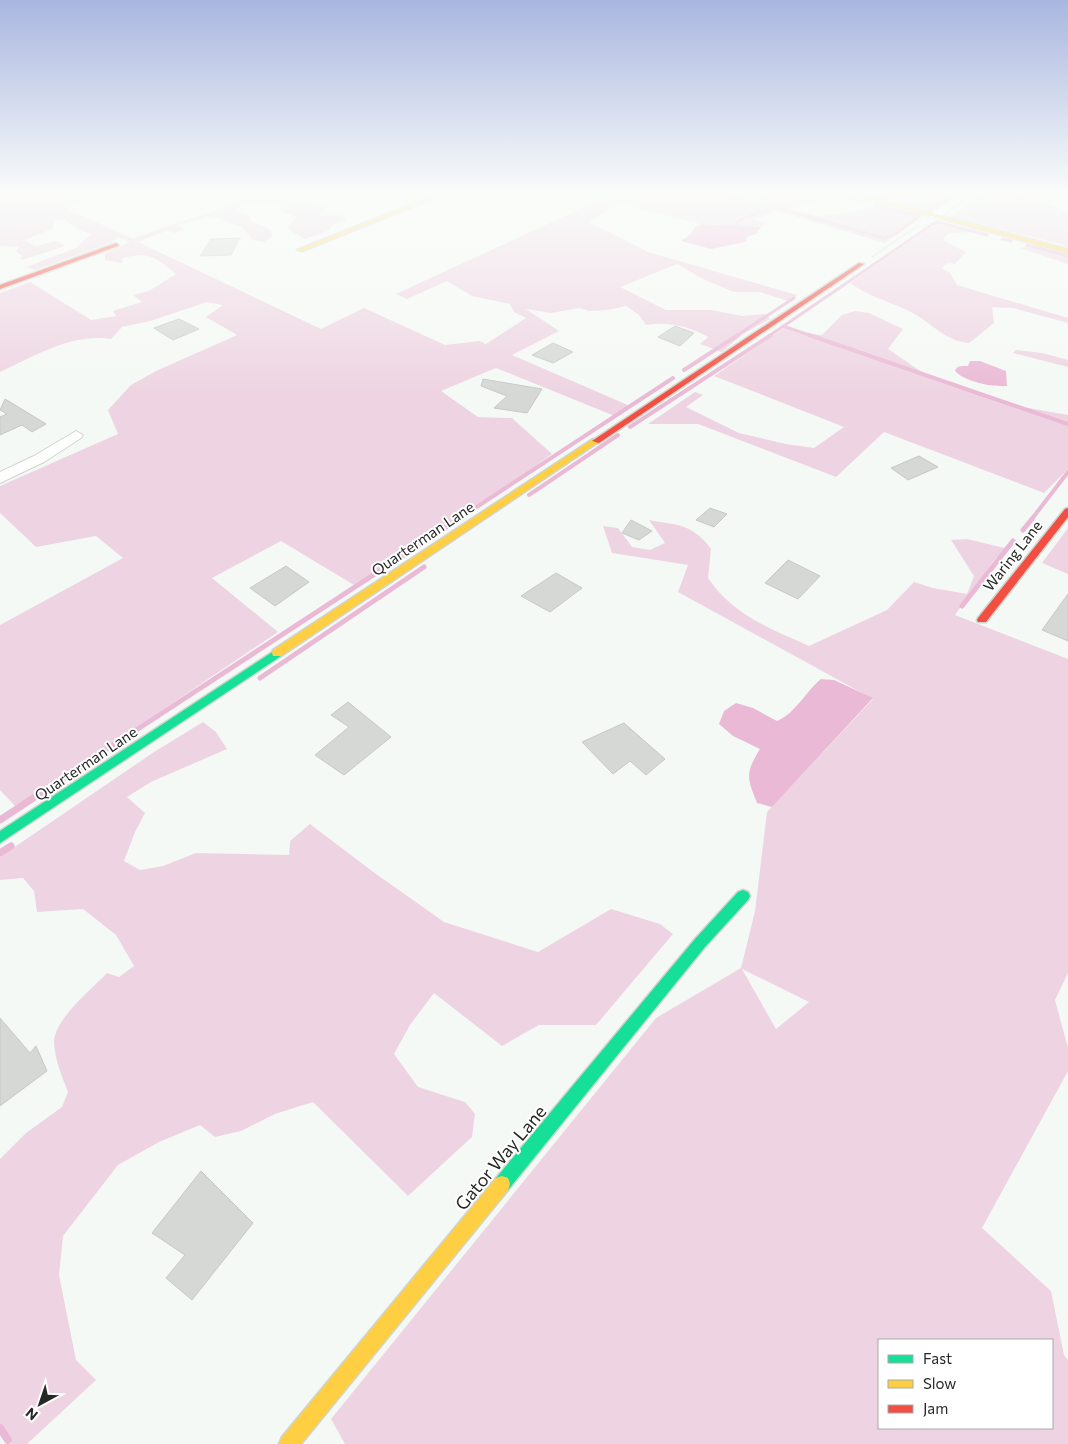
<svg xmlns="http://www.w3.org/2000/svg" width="1068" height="1444" viewBox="0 0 1068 1444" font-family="Commissioner,sans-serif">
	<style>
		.green { fill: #eed4e2; fill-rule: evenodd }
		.water { fill: #eab9d5 }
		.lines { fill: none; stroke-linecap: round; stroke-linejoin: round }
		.stream-far4 { stroke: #eab9d5; stroke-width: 3 }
		.stream-far3 { stroke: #eab9d5; stroke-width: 4 }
		.stream-far2 { stroke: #eab9d5; stroke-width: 5 }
		.stream-far1 { stroke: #eab9d5; stroke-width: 7 }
		.stream { stroke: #eab9d5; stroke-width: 8 }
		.building { fill: #d5d8d5; stroke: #c6c9c6 }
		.street-casing { stroke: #d0d4d0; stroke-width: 2 }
		.fast-casing { stroke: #d0d4d0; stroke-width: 3 }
		.slow-casing { stroke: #d0d4d0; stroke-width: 3 }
		.jam-casing { stroke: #d0d4d0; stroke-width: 3 }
		.path { stroke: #dadada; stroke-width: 2; stroke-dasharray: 2 1; stroke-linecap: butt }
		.street { fill: #fefefe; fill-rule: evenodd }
		.fast { fill: #16e098; fill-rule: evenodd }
		.slow { fill: #ffcf43; fill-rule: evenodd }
		.jam { fill: #f24e42; fill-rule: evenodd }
		.labels { text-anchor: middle; stroke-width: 4; stroke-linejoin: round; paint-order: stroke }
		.street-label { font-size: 15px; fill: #252825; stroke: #fff }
		.near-street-label { font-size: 18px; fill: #252825; stroke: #fff }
	</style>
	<rect width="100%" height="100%" fill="#f5f9f5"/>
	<!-- green -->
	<path class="green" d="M 0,192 L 110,192 L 63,207 L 133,239 C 147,234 162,227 177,223 C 203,214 227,209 250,194 L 249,192 L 295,192 L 314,205 L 332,206 L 324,208 L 320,216 L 341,215 L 347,221 L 334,223 L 330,230 L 305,239 L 291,231 L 288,226 L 297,217 L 282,212 L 282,205 L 255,202 L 232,209 L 250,215 L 251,221 L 271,230 L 272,236 L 264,242 L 253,240 L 242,227 L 211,216 L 177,225 L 183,229 L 176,233 L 166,231 L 138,242 L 321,329 L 364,308 L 445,345 L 479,341 L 486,344 L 526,318 L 514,312 L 510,304 L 472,296 L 447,281 L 407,299 L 396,294 L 617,192 L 724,192 L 757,201 L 754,192 L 815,192 L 816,201 L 789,210 L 818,216 L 842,214 L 875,205 L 919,218 L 884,243 L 777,211 L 753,220 L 769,222 L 761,227 L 702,224 L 636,208 L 622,202 L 589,222 L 648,252 L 797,295 L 791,302 L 760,292 L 734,292 L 701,278 L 677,264 L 620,287 L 666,310 L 712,310 L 742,316 L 765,314 L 770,319 L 743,334 L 722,352 L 700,344 L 708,337 C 689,326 667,321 646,325 L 639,315 L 626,306 L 608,310 L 589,311 L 579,308 L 551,313 L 526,309 L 559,331 L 512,355 L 630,406 L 617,417 L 496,368 L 441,391 L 478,417 L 512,418 L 552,454 L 465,517 L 354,585 L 281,541 L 212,578 L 278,632 L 17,808 L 0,790 L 0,625 L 123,558 L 96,536 L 36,547 L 0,513 L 0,486 L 118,434 L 108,410 L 131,385 L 156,371 L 237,335 L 206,317 L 223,305 L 207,302 L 150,321 L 122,327 L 111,339 C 71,333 35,356 0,372 L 0,293 L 30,282 L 91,320 L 116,316 L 113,311 L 142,302 L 133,295 L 149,291 L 176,274 C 156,258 150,251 123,258 L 122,263 L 105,260 L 105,254 L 130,242 L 118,237 L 112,242 L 35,270 L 26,267 L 76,248 L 91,234 L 79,230 L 64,219 L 55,220 L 52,229 L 24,240 L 36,246 L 57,241 L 65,246 L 22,260 L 20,258 L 23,256 L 16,252 L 19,247 L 0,246 Z
		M 859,192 L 956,192 L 929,210 Z
		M 985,192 L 1068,192 L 1068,202 L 1056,200 L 1050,204 L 1068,212 L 1068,246 L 951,217 Z
		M 938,223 L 973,232 L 950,233 L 944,238 L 944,241 L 966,252 L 955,264 L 948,263 L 942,268 L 950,273 L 957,285 L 1068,318 L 1068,323 L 1013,308 L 992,307 L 994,323 L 969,343 C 944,341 930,321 909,311 C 888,301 868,296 850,283 Z
		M 1028,246 L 1068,257 L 1068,264 L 1020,248 Z
		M 855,311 L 869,313 L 903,329 L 888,349 L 932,379 L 1012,405 L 1068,415 L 1068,469 L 1044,493 L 884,432 L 836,477 L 698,424 L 648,424 L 695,392 L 703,395 L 686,407 L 739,433 L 786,444 L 814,448 L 844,427 L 714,376 L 787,326 L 803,333 L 822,335 L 842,315 Z
		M 1016,350 L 1042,353 L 1068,360 L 1068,367 L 1013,353 Z
		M 649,520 C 678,525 693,524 711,549 L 708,578 C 733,615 769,628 809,646 L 887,610 L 914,582 L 933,588 L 967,594 L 974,576 L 951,540 L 967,539 L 1009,549 L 996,558 L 955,615 L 1068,659 L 1068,973 L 1055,1000 L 1068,1048 L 1068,1071 L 982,1228 L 1051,1291 L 1064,1355 L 1068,1360 L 1068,1444 L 345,1444 L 331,1419 L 656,1018 L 741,968 L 755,911 L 767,812 L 873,699 L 678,592 L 688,565 L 612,553 L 603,526 L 618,528 L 632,547 L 650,550 L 665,543 ZM 742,969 L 809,1002 L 776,1029 ZM 879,1340 L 1052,1340 L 1052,1428 L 879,1428 Z
		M 1068,528 L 1068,574 L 1042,563 Z
		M 203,722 L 216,732 L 227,749 L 151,782 L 127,797 L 145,813 L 135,832 L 124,861 L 140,870 L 163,866 L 196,853 L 289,855 L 290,841 L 310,824 L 372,871 L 444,922 L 538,952 L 611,909 L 660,924 L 673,934 L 596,1025 L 539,1025 L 502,1046 L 434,993 L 410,1025 L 394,1054 L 418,1087 L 465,1102 L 475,1114 L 472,1137 L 408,1196 L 313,1102 L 275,1114 L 241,1131 L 215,1137 L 200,1125 L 159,1142 L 118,1165 L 63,1236 L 59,1275 L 76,1360 L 96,1380 L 27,1444 L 12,1444 L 0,1426 L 0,1159 L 26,1133 L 62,1107 L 68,1092 C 62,1076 55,1061 54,1043 C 53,1020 92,989 107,973 L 119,977 L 134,966 L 116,935 L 83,909 L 37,912 L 34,891 L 23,878 L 0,880 L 0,857 L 154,752 Z"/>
	<!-- water -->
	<path class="water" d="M 702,224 L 761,227 L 756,234 L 746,237 L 747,240 L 745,242 L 711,249 L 681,241 L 690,235 L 695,227 Z
		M 970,361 L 980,361 L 1006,371 L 1007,386 C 992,387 965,382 955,371 C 957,365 962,366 968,366 Z
		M 821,679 L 834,680 L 873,698 L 772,807 L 757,803 C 747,778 745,773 760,749 L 733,736 L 719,724 L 724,711 L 736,703 L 753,708 L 777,721 C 796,713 805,692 821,679 Z"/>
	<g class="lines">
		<!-- stream-far4 -->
		<path class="stream-far4" d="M 827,192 L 861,201
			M 875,205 L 919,216
			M 928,211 L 959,192
			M 736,225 L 739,220 L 775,207 L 884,238 L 894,235 L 921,215
			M 1002,239 L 1011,241
			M 1027,245 L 1068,256
			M 783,326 L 812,336
			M 736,336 L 794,298
			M 769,336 L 933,224 L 938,222 L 987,235"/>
		<!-- stream-far3 -->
		<path class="stream-far3" d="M 809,335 L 1068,424
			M 684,370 L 738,335
			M 630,427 L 771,335
			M 529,495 L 618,435
			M 457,520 L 673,378
			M 1031,520 L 1068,472"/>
		<!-- stream-far2 -->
		<path class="stream-far2" d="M 1023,530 L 1032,519
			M 962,606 L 1013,541
			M 260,678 L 424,567
			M 98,755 L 459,519"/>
		<!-- stream-far1 -->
		<path class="stream-far1" d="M 0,820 L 100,754
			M 0,853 L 11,846"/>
		<!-- stream -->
		<path class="stream" d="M 0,1428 L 8,1440"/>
	</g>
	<!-- building -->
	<path class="building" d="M 240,238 L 231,255 L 200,256 L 211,239 Z
		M 179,319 L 199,329 L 173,340 L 154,328 Z
		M 675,326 L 694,333 L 680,346 L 658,337 Z
		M 553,343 L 573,352 L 553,363 L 532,355 Z
		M 483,379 L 542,389 L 527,413 L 494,408 L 507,396 L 481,386 Z
		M 5,399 L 20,408 L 46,424 L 32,432 L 22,425 L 0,435 L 0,417 L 7,414 L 0,410 Z
		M 919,456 L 938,467 L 908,480 L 891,468 Z
		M 710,508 L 727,514 L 714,527 L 696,520 Z
		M 631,520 L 652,531 L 639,540 L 622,533 Z
		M 788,560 L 820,576 L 798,599 L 765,583 Z
		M 286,566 L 309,582 L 275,606 L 250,588 Z
		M 556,573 L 582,588 L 550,612 L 521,596 Z
		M 1068,594 L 1068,641 L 1042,630 Z
		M 348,702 L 391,737 L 344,775 L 315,755 L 349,727 L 331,715 Z
		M 624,723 L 665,759 L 646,775 L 630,761 L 613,774 L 582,742 Z
		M 0,1018 L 30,1053 L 36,1046 L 47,1071 L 0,1106 Z
		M 201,1171 L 253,1223 L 192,1300 L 166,1278 L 185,1255 L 152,1233 Z"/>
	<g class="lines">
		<!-- street casing -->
		<g class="street-casing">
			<path id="street" d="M 963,192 L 975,192 L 938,218 L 930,218 L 930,214 Z
				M 76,431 L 83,435 L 81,438 L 44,462 L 0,483 L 0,472 L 34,456 Z"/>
		</g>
		<!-- fast casing -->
		<g class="fast-casing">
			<path id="fast" d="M 277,649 L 281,650 L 282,653 L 281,656 L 0,843 L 0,831 Z
				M 743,890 L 748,892 L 750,896 L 748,900 L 705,947 L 508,1190 L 502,1192 L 496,1190 L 494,1184 L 496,1178 L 695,939 L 738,892 Z"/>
		</g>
		<!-- slow casing -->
		<g class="slow-casing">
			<path id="slow" d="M 442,192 L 450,192 L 302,251 L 297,250 Z
				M 842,192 L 852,192 L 1068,249 L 1068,253 Z
				M 593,439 L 600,441 L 281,656 L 273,656 L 272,653 L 273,650 Z
				M 502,1176 L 508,1178 L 510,1184 L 508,1190 L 301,1444 L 279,1444 L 282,1437 L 496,1178 Z"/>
		</g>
		<!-- jam casing -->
		<g class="jam-casing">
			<path id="jam" d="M 116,243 L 119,245 L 118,246 L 0,289 L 0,285 Z
				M 859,263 L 864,264 L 599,443 L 592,441 Z
				M 1068,508 L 1068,517 L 986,622 L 978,622 L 977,620 L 978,618 L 1065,509 Z"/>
		</g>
		<!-- path -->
		<path class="path" d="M 872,257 L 919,225"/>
		<!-- street -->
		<use href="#street" class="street"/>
		<!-- fast -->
		<use href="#fast" class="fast"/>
		<!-- slow -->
		<use href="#slow" class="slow"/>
		<!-- jam -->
		<use href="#jam" class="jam"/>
	</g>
	<!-- sky -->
	<linearGradient id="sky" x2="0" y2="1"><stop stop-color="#a9b6e0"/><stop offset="0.49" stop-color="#fafcfa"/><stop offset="1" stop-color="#fafcfa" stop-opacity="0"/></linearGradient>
	<rect width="1068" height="394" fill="url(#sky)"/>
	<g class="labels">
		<!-- street labels -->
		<g class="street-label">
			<text transform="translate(423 539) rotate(-34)" y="5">Quarterman Lane</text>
			<text transform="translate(1013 556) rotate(-52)" y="5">Waring Lane</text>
			<text transform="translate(86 764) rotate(-34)" y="5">Quarterman Lane</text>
		</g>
		<!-- near-street labels -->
		<g class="near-street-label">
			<text transform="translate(501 1158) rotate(-50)" y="6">Gator Way Lane</text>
		</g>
	</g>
	<!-- legend -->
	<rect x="878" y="1339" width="175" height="90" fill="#ffffff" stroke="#a8a9a8"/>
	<rect x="888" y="1355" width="25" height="8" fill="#16e098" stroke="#a8a9a8"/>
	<text x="923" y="1364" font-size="15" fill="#252825">Fast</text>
	<rect x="888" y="1380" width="25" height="8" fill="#ffcf43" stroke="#a8a9a8"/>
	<text x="923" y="1389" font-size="15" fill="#252825">Slow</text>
	<rect x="888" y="1405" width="25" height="8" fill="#f24e42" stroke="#a8a9a8"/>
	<text x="923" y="1414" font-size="15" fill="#252825">Jam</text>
	<!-- north arrow -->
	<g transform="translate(40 1404) rotate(220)" stroke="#ffffff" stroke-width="4" paint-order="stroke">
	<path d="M0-4L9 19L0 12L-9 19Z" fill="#252825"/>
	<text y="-8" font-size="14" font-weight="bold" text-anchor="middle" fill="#252825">N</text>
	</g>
</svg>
